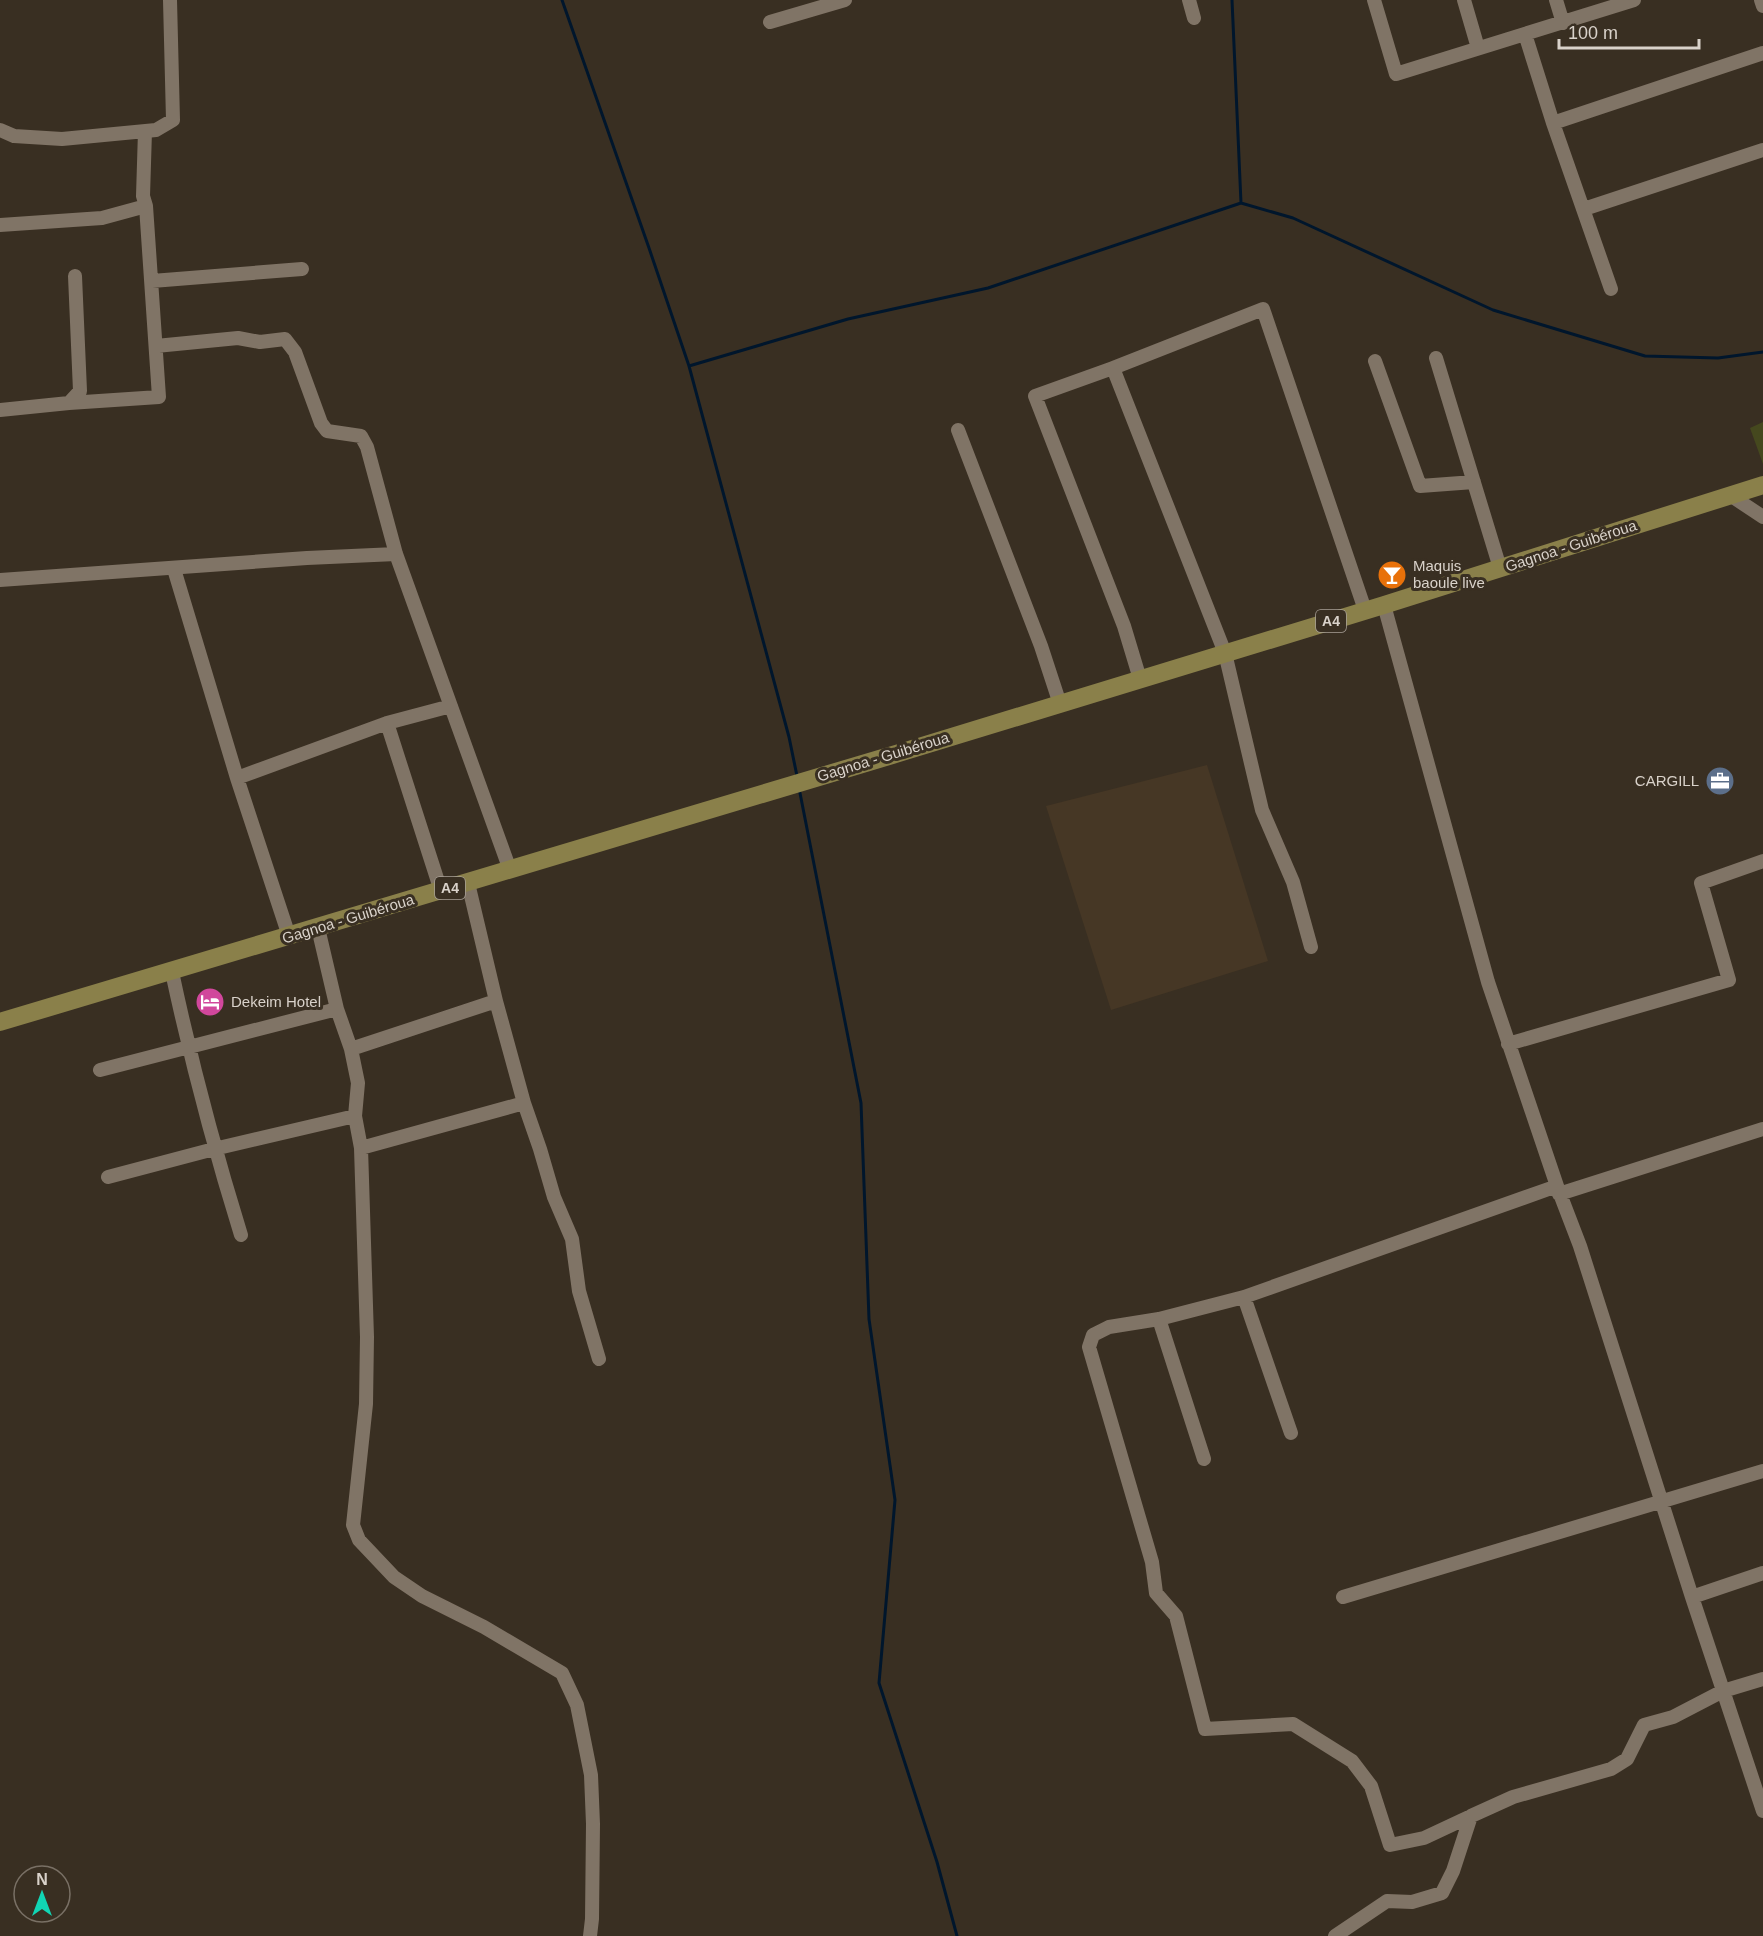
<svg xmlns="http://www.w3.org/2000/svg" width="1763" height="1936" viewBox="0 0 1763 1936" font-family="Helvetica,sans-serif">
	<style>
		.built { fill: #463725 }
		.green { fill: #45481e }
		.lines { fill: none; stroke-linecap: round; stroke-linejoin: round }
		.stream { stroke: #00162c; stroke-width: 3 }
		.minor { stroke: #807466; stroke-width: 14 }
		.major { stroke: #8a804a; stroke-width: 18 }
		.labels { text-anchor: middle; stroke-width: 6; stroke-linejoin: round; paint-order: stroke }
		.shield { fill: #392f22; stroke: #a9a198; stroke-width: 1.5 }
		.shield-label { font-size: 14px; font-weight: bold; fill: #d9d2ca }
		.street-label { font-size: 15px; fill: #d9d2ca; stroke: #392f22 }
		.poi-label { font-size: 15px; fill: #d9d2ca; stroke: #392f22; text-anchor: start }
	</style>
	<rect width="100%" height="100%" fill="#392f22"/>
	<!-- built -->
	<path class="built" d="M 1207,765 L 1268,961 L 1111,1010 L 1046,806 Z"/>
	<!-- green -->
	<path class="green" d="M 1763,422 L 1763,464 L 1750,428 Z"/>
	<g class="lines">
		<!-- stream -->
		<path class="stream" d="M 562,0 L 649,248 L 689,366 L 789,737 L 797,776
			M 1241,203 L 1293,218 L 1493,310 L 1645,356 L 1718,358 L 1763,352
			M 689,366 L 848,319 L 988,288 L 1241,203 L 1232,0
			M 799,788 L 861,1103 L 869,1319 L 895,1500 L 879,1683 L 937,1862 L 957,1936"/>
		<!-- minor -->
		<path class="minor" d="M 1189,0 L 1194,18
			M 1374,0 L 1396,74 L 1634,0
			M 1464,0 L 1478,48
			M 1556,0 L 1563,23
			M 1761,0 L 1763,6
			M 770,22 L 845,0
			M 1525,34 L 1553,123 L 1611,289
			M 1553,123 L 1763,53
			M 0,130 L 14,136 L 62,139 L 156,130 L 173,120 L 170,0
			M 1584,209 L 1763,150
			M 0,225 L 102,218 L 146,206
			M 152,281 L 302,269
			M 156,346 L 238,338 L 260,342 L 285,339 L 295,352 L 321,423 L 327,431 L 361,436 L 367,447 L 396,554 L 510,870
			M 1436,358 L 1500,568
			M 1375,361 L 1420,486 L 1474,482
			M 1113,368 L 1263,309 L 1365,610
			M 69,403 L 159,397 L 146,206 L 143,196 L 145,131
			M 0,410 L 69,403 L 80,391 L 75,276
			M 958,430 L 1041,646 L 1060,704
			M 1730,495 L 1763,517
			M 174,569 L 237,778 L 289,936
			M 0,580 L 307,558 L 396,554
			M 1384,605 L 1488,982 L 1557,1186 L 1580,1246 L 1692,1597 L 1763,1811
			M 1140,679 L 1124,626 L 1035,396 L 1113,368 L 1225,653 L 1262,810 L 1293,882 L 1311,947
			M 387,723 L 441,891
			M 237,778 L 387,723 L 451,706
			M 468,883 L 496,1001 L 524,1103 L 540,1149 L 554,1197 L 572,1239 L 579,1291 L 599,1359
			M 318,928 L 337,1009 L 351,1049 L 358,1083 L 355,1116 L 361,1148 L 367,1337 L 366,1404 L 353,1525 L 359,1540 L 394,1577 L 422,1596 L 484,1627 L 562,1673 L 577,1705 L 591,1775 L 593,1824 L 592,1919 L 590,1936
			M 172,972 C 191,1061 214,1148 241,1235
			M 1508,1044 L 1729,980 L 1701,883 L 1763,861
			M 351,1049 L 496,1001
			M 100,1070 L 337,1009
			M 361,1148 L 524,1103
			M 108,1177 L 214,1149 L 355,1116
			M 1559,1194 L 1763,1129
			M 1244,1297 L 1291,1433
			M 1159,1319 L 1204,1459
			M 1343,1597 L 1763,1471
			M 1692,1597 L 1763,1573
			M 1471,1816 L 1424,1838 L 1390,1845 L 1371,1786 L 1352,1761 L 1293,1724 L 1205,1729 L 1176,1616 L 1156,1593 L 1152,1562 L 1089,1347 L 1093,1335 L 1109,1327 L 1159,1319 L 1244,1297 L 1557,1186
			M 1335,1936 L 1387,1901 L 1412,1902 L 1442,1893 L 1453,1871 L 1471,1816 L 1513,1797 L 1611,1769 L 1627,1759 L 1644,1725 L 1673,1717 L 1723,1691 L 1763,1679"/>
		<!-- major -->
		<path class="major" d="M 0,1022 L 899,753 L 1384,605 L 1763,485"/>
	</g>
	<!-- icons -->
	<defs>
		<g id="bar-disc" transform="scale(1.5)"><circle r="9.5" fill="#e8710a" stroke="#392f22"/><path d="M-6-5H6L.8 .8V4.5H3.5V6h-7V4.5H-.8V.8Z" fill="#fff"/></g>
		<g id="office-disc" transform="scale(1.5)"><circle r="9.5" fill="#5c6f8a" stroke="#392f22"/><path d="M-6-3h4V-5.5h4V-3h4V5H-6ZM-1-4.5V-3h2v-1.5ZM-6 0V1H6V0Z" fill="#fff"/></g>
		<g id="hotel-disc" transform="scale(1.5)"><circle r="9.5" fill="#d1479c" stroke="#392f22"/><path d="M-6-4.5h1.5V1H6V5H4.5V3h-9V5H-6ZM-4 0a1.8 1.8 0 1 1 3.6 0ZM.5 0V-2.5h3Q6-2.5 6 0Z" fill="#fff"/></g>
	</defs>
	<g fill-rule="evenodd">
		<use href="#bar-disc" x="1392" y="575"/>
		<use href="#office-disc" x="1720" y="781"/>
		<use href="#hotel-disc" x="210" y="1002"/>
	</g>
	<g class="labels">
		<!-- shield labels -->
		<g class="shield">
			<rect x="1316" y="610" width="30" height="22" rx="4.5"/>
			<rect x="435" y="877" width="30" height="22" rx="4.5"/>
		</g>
		<g class="shield-label">
			<text x="1331" y="626">A4</text>
			<text x="450" y="893">A4</text>
		</g>
		<!-- street labels -->
		<g class="street-label">
			<text transform="translate(1571 546) rotate(-18)" y="5">Gagnoa - Guibéroua</text>
			<text transform="translate(883 757) rotate(-17)" y="5">Gagnoa - Guibéroua</text>
			<text transform="translate(348 919) rotate(-17)" y="5">Gagnoa - Guibéroua</text>
		</g>
		<!-- poi labels -->
		<g class="poi-label">
			<text x="1413" y="571">Maquis<tspan x="1413" dy="17">baoule live</tspan></text>
			<text x="1699" y="786" text-anchor="end">CARGILL</text>
			<text x="231" y="1007">Dekeim Hotel</text>
		</g>
	</g>
	<!-- north arrow -->
	<g transform="translate(42 1894)"><circle r="28" fill="#392f22" stroke="#797065" stroke-width="1.5"/>
	<path d="M0-4.5L10 22L0 15L-10 22Z" fill="#11d5b4"/>
	<text y="-9" font-size="16" font-weight="bold" text-anchor="middle" fill="#d9d2ca">N</text>
	</g>
	<!-- scale -->
	<path d="M1559 39v9h140v-9" fill="none" stroke="#d9d2ca" stroke-width="3"/>
	<text x="1568" y="39" font-size="18" fill="#d9d2ca" stroke="#392f22" stroke-width="4.5" paint-order="stroke">100 m</text>
</svg>
